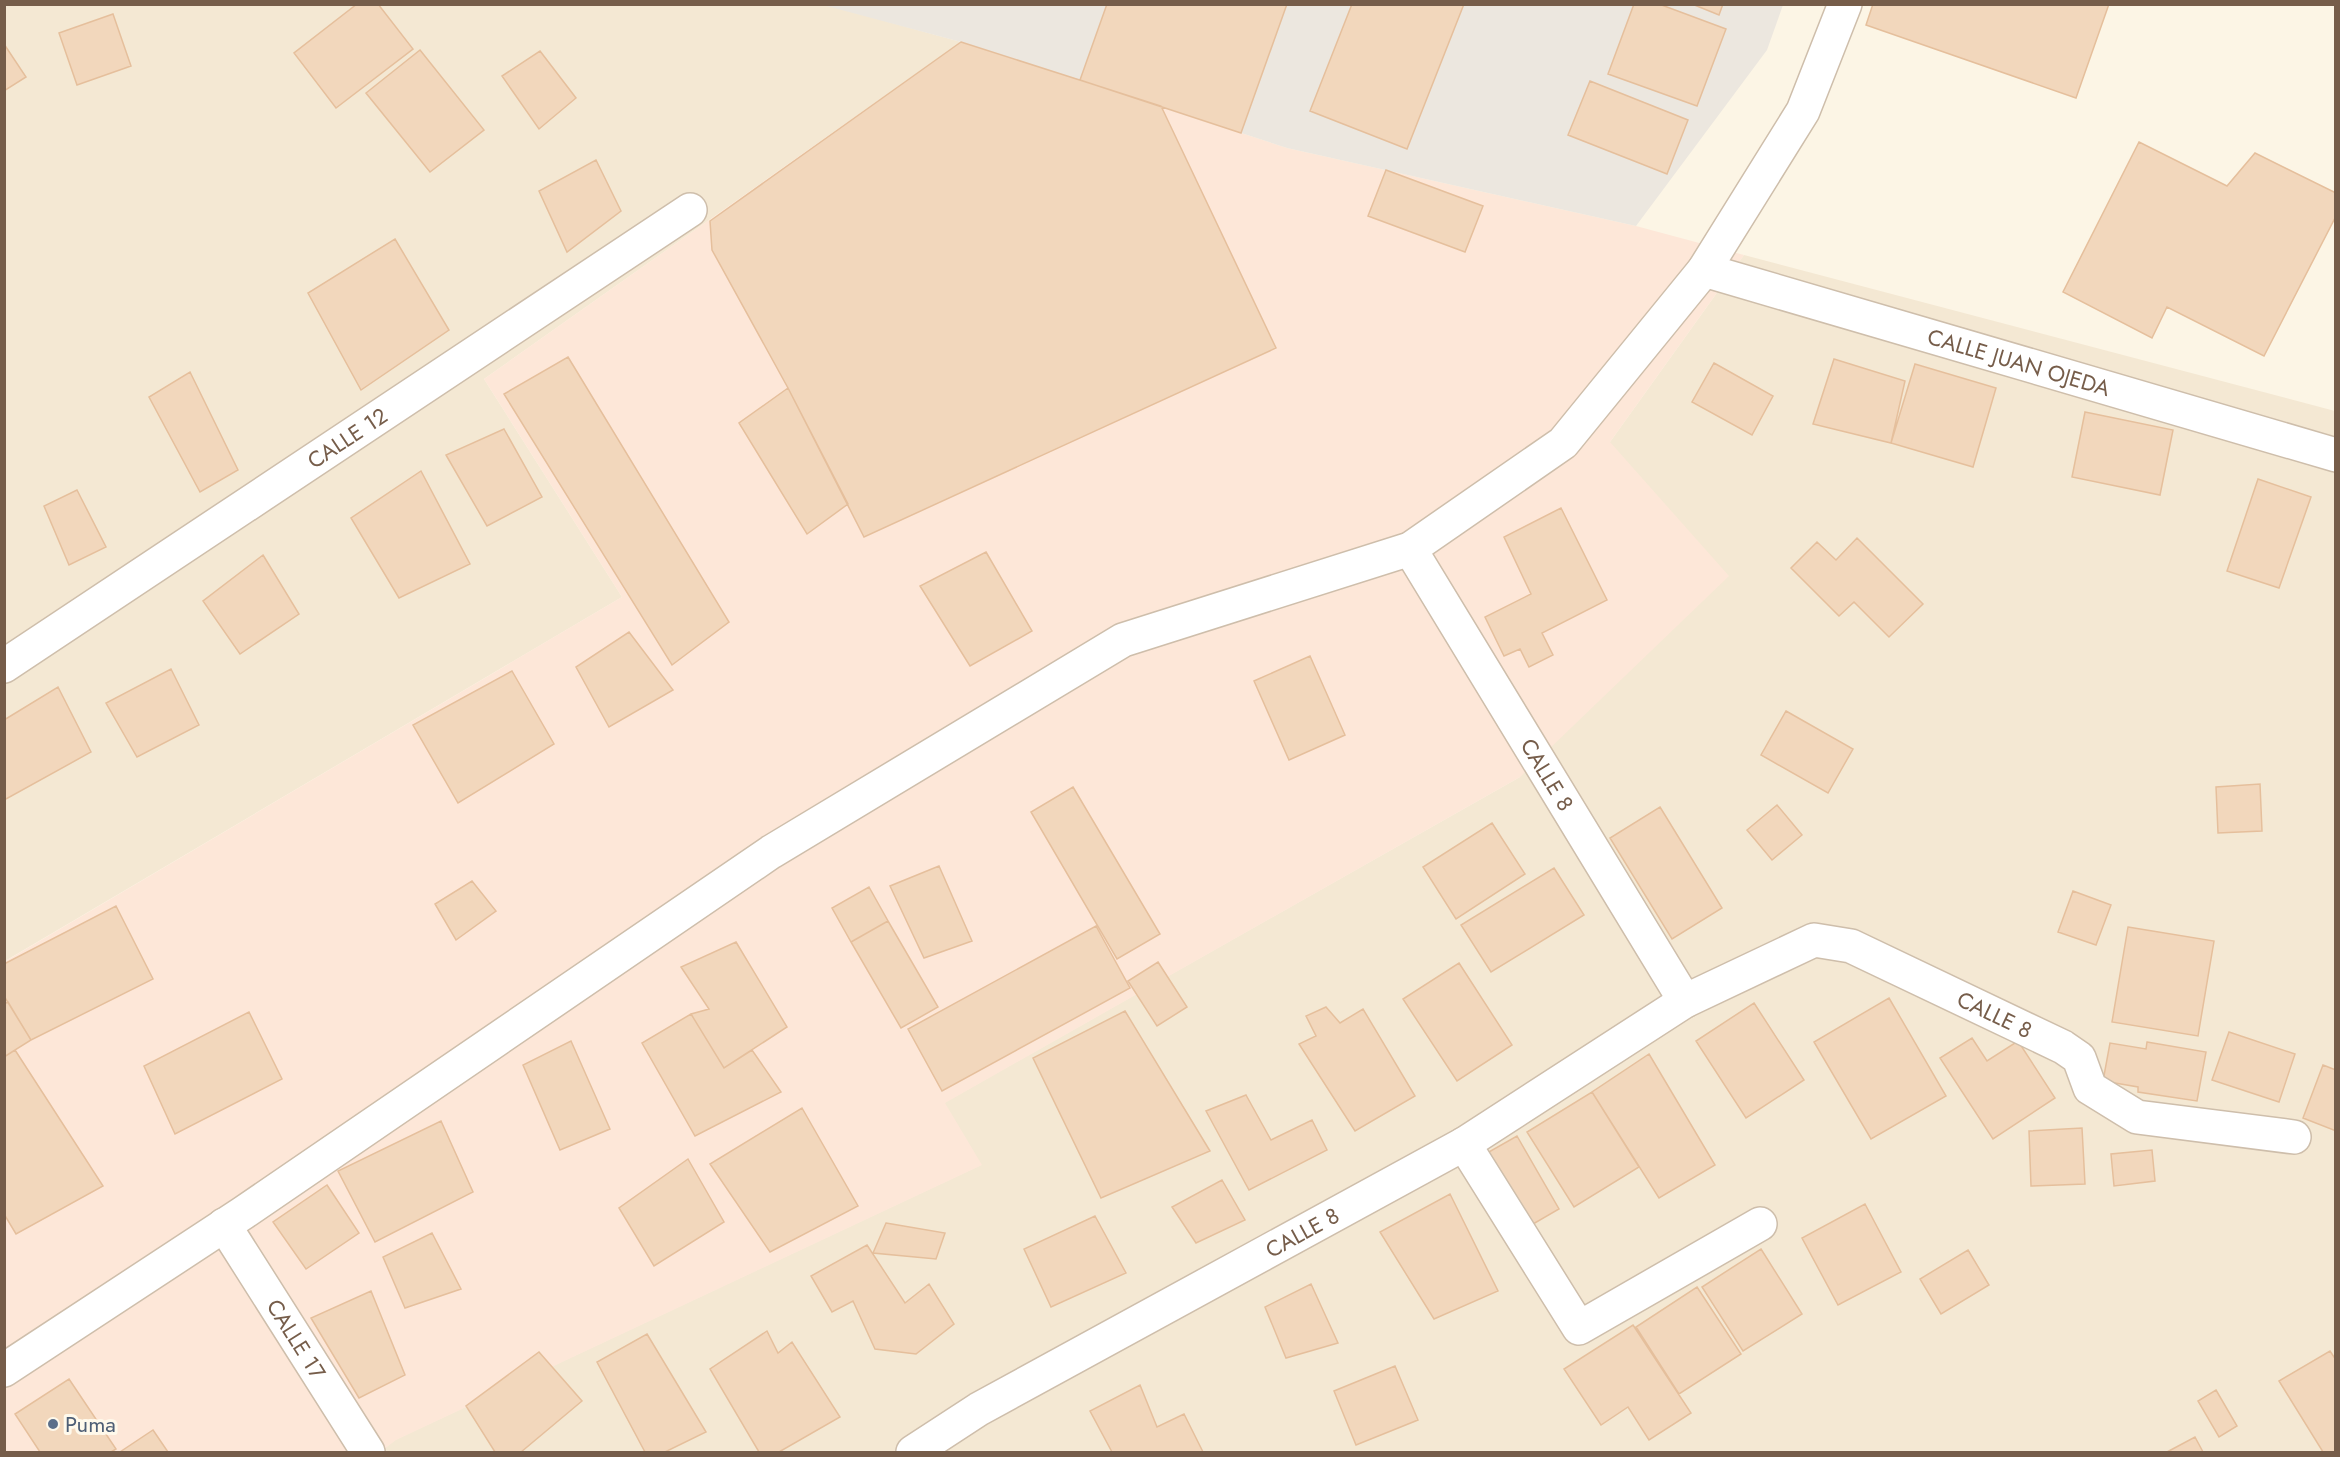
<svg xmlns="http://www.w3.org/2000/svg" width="2340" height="1457" viewBox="0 0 2340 1457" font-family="Jost,sans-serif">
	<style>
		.residential { fill: #f4e8d3 }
		.commercial { fill: #fde7d8 }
		.industrial { fill: #ece7df }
		.building { fill: #f2d7bc; stroke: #e5bf9c; stroke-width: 1.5 }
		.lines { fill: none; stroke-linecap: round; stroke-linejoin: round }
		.minor-casing { stroke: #cebeab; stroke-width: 36 }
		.minor { stroke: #fff; stroke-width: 33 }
		.service-dot { fill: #5c6f8a; stroke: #fff9eb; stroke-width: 2 }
		.labels { text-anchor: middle; stroke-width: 6; stroke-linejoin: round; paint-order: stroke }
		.street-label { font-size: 22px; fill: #765d4a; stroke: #fff9eb }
		.service-label { font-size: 22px; fill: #4e5e75; stroke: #fff9eb; text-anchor: start }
	</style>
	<rect width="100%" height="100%" fill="#fcf5e5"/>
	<!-- residential -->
	<path class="residential" d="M 823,4 L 961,42 L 484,379 L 622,597 L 5,961 L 4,5 Z
		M 1744,255 L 2335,411 L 2335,1452 L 380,1452 L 395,1440 L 981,1165 L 944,1103 L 1520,777 L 1610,442 Z"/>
	<!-- commercial -->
	<path class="commercial" d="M 961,42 L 1287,148 L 1636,226 L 1744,255 L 1610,442 L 1729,576 L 1520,777 L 945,1103 L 982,1165 L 396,1440 L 380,1452 L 5,1452 L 4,962 L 622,597 L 484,379 Z"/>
	<!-- industrial -->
	<path class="industrial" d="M 823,5 L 1783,5 L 1767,50 L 1636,226 L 1287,148 L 961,42 Z"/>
	<!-- building -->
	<path class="building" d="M 357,4 L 378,4 L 413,49 L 336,108 L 294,53 Z
		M 1107,4 L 1287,4 L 1241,133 L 1080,80 Z
		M 1352,4 L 1464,4 L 1407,149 L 1310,111 Z
		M 1634,4 L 1659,4 L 1726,29 L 1697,106 L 1608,74 Z
		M 1692,4 L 1723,4 L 1719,15 Z
		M 1873,4 L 2109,4 L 2076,98 L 1866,25 Z
		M 113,14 L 131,66 L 77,85 L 59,33 Z
		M 961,42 L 1161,106 L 1276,348 L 864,537 L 788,388 L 712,250 L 710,221 Z
		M 4,44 L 26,77 L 4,91 Z
		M 420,50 L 484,130 L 430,172 L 366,93 Z
		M 540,51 L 576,98 L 539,129 L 502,76 Z
		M 1590,81 L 1688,120 L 1667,174 L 1568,135 Z
		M 2139,142 L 2227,186 L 2255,153 L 2336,193 L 2336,216 L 2264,356 L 2167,307 L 2152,338 L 2063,292 Z
		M 596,160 L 621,211 L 567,252 L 539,191 Z
		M 1386,170 L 1483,206 L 1465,252 L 1368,216 Z
		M 395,239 L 449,330 L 361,390 L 308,293 Z
		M 568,357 L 729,622 L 672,665 L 504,394 Z
		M 1834,359 L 1905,381 L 1891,443 L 1813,424 Z
		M 1714,363 L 1773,396 L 1752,435 L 1692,402 Z
		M 1915,364 L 1996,388 L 1973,467 L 1891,443 Z
		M 190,372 L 238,470 L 200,492 L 149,397 Z
		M 788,388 L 848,504 L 807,534 L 739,423 Z
		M 2085,412 L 2173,430 L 2160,495 L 2072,477 Z
		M 504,429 L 542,497 L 487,526 L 446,455 Z
		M 421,471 L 470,564 L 399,598 L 351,518 Z
		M 2258,479 L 2311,497 L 2279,588 L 2227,571 Z
		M 77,490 L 106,547 L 69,565 L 44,506 Z
		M 1561,508 L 1607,600 L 1542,633 L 1553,655 L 1529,667 L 1520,649 L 1504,656 L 1485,617 L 1531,594 L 1504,537 Z
		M 1857,538 L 1923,604 L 1889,637 L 1854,602 L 1839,616 L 1791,568 L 1817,542 L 1836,560 Z
		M 986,552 L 1032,631 L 970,666 L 920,586 Z
		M 263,555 L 299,614 L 240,654 L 203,601 Z
		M 629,632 L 673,690 L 609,727 L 576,667 Z
		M 1310,656 L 1345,735 L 1289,760 L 1254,681 Z
		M 171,669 L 199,725 L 137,757 L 106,703 Z
		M 512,671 L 554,744 L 458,803 L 413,725 Z
		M 58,687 L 91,752 L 6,799 L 4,796 L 4,720 Z
		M 1786,711 L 1853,749 L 1828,793 L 1761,755 Z
		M 2260,784 L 2262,831 L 2218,833 L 2216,787 Z
		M 1073,787 L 1160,934 L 1117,959 L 1031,812 Z
		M 1777,805 L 1802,835 L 1772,860 L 1747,830 Z
		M 1660,807 L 1722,908 L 1672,939 L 1610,838 Z
		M 1492,823 L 1525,874 L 1456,919 L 1423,867 Z
		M 939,866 L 972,941 L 924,958 L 890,886 Z
		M 1554,868 L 1584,915 L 1491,972 L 1461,925 Z
		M 472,881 L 496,911 L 456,940 L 435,904 Z
		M 869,887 L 888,921 L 851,942 L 832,908 Z
		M 2073,891 L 2111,905 L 2096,945 L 2058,932 Z
		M 116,906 L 153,979 L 31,1040 L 4,996 L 4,964 Z
		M 888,921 L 938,1007 L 901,1028 L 851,942 Z
		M 1096,926 L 1130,988 L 942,1091 L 908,1029 Z
		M 2128,927 L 2214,941 L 2198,1036 L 2112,1022 Z
		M 736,942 L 787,1027 L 724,1068 L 691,1014 L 709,1009 L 681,967 Z
		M 1158,962 L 1187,1007 L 1157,1026 L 1128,981 Z
		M 1459,963 L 1512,1045 L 1457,1081 L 1403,999 Z
		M 1889,998 L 1946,1096 L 1871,1139 L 1814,1042 Z
		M 8,1002 L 31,1040 L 4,1057 L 4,1004 Z
		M 1754,1003 L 1804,1080 L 1746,1118 L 1696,1041 Z
		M 1326,1007 L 1340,1023 L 1363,1009 L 1415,1096 L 1355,1131 L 1299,1044 L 1316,1036 L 1306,1016 Z
		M 1125,1011 L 1210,1151 L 1101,1198 L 1033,1058 Z
		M 249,1012 L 282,1079 L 175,1134 L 144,1066 Z
		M 691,1014 L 724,1068 L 752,1050 L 781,1092 L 695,1136 L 642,1043 Z
		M 2229,1032 L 2295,1054 L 2279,1102 L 2212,1080 Z
		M 1972,1038 L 1987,1061 L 2018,1041 L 2055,1098 L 1993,1139 L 1940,1058 Z
		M 571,1041 L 610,1129 L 560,1150 L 523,1065 Z
		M 2147,1042 L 2206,1052 L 2197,1101 L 2138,1092 L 2138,1087 L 2103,1081 L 2110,1043 L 2146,1049 Z
		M 15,1050 L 103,1186 L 16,1234 L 4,1214 L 4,1057 Z
		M 1649,1054 L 1715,1165 L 1659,1198 L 1592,1092 Z
		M 2323,1065 L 2336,1070 L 2336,1131 L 2303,1118 Z
		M 1592,1092 L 1639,1167 L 1574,1207 L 1527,1132 Z
		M 1246,1095 L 1271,1140 L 1312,1120 L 1327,1150 L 1249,1190 L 1206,1111 Z
		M 802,1108 L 858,1206 L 770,1252 L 710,1164 Z
		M 441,1121 L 473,1192 L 375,1242 L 338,1171 Z
		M 2082,1128 L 2085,1184 L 2031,1186 L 2029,1131 Z
		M 1517,1136 L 1559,1209 L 1528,1227 L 1487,1153 Z
		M 2152,1150 L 2155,1181 L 2114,1186 L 2111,1154 Z
		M 688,1159 L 724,1222 L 654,1266 L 619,1208 Z
		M 1222,1180 L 1245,1220 L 1196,1243 L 1172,1207 Z
		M 327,1185 L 359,1233 L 306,1269 L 273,1222 Z
		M 1450,1194 L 1498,1291 L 1434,1319 L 1380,1232 Z
		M 1865,1204 L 1901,1272 L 1838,1305 L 1802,1238 Z
		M 1095,1216 L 1126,1273 L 1051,1307 L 1024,1249 Z
		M 886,1223 L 945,1233 L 936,1259 L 873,1253 Z
		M 432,1233 L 461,1289 L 405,1308 L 383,1257 Z
		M 867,1245 L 905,1303 L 929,1284 L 954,1324 L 916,1354 L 875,1349 L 853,1301 L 832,1312 L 811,1276 Z
		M 1761,1249 L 1802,1314 L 1743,1351 L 1702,1287 Z
		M 1968,1250 L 1989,1285 L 1941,1314 L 1920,1279 Z
		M 1311,1284 L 1338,1343 L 1286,1358 L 1265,1307 Z
		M 1697,1287 L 1741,1354 L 1679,1394 L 1636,1327 Z
		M 371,1291 L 405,1375 L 359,1398 L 311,1318 Z
		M 1633,1325 L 1691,1413 L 1649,1440 L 1628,1407 L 1601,1425 L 1564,1369 Z
		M 767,1331 L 778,1353 L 792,1342 L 840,1417 L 779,1452 L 759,1452 L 710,1369 Z
		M 647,1334 L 706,1432 L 665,1452 L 645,1452 L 597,1362 Z
		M 2330,1351 L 2336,1360 L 2336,1452 L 2323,1452 L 2279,1381 Z
		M 539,1352 L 582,1401 L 521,1452 L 495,1452 L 466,1406 Z
		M 1395,1366 L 1418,1420 L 1356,1445 L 1334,1391 Z
		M 69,1379 L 116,1449 L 111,1452 L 40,1452 L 15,1414 Z
		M 1140,1385 L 1157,1427 L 1184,1414 L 1203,1452 L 1112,1452 L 1090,1411 Z
		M 2216,1390 L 2237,1426 L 2219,1437 L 2198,1401 Z
		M 153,1430 L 168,1452 L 120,1452 Z
		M 2195,1437 L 2203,1452 L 2167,1452 Z"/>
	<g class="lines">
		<!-- minor casing -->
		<g class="minor-casing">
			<g id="minor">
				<path id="s1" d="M 1704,270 L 2336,455"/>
				<path id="s2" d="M 1410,549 L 1685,1001"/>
				<path id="s3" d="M 4,666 L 690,210"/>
				<path d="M 1464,1144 L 1579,1328 L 1760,1224"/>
				<path id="s4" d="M 224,1225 L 368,1452"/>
				<path d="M 4,1370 L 243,1213 L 771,852 L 1123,640 L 1410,549 L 1563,443 L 1704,270 L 1803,111 L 1845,4"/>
				<path id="s5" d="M 913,1452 L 979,1409 L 1464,1144 L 1685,1001 L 1814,940 L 1851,946 L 2063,1047 L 2079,1058 L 2090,1088 L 2137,1117 L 2294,1137"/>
			</g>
		</g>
		<!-- minor -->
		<use href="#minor" class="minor"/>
	</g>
	<!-- markers -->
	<circle class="service-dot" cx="53" cy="1424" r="6"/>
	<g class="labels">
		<!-- street labels -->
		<g class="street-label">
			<text dy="8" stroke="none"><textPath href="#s1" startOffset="328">CALLE JUAN OJEDA</textPath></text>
			<text dy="8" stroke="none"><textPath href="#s3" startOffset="412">CALLE 12</textPath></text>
			<text dy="8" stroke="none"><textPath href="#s2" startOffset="264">CALLE 8</textPath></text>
			<text dy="8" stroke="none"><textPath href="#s5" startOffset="1234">CALLE 8</textPath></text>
			<text dy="8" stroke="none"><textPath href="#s5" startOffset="447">CALLE 8</textPath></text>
			<text dy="8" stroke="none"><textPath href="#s4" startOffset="135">CALLE 17</textPath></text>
		</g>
		<!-- service labels -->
		<g class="service-label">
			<text x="65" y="1432">Puma</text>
		</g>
	</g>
	<!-- border -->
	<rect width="2340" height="1457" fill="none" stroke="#765d4a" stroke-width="12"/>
</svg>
